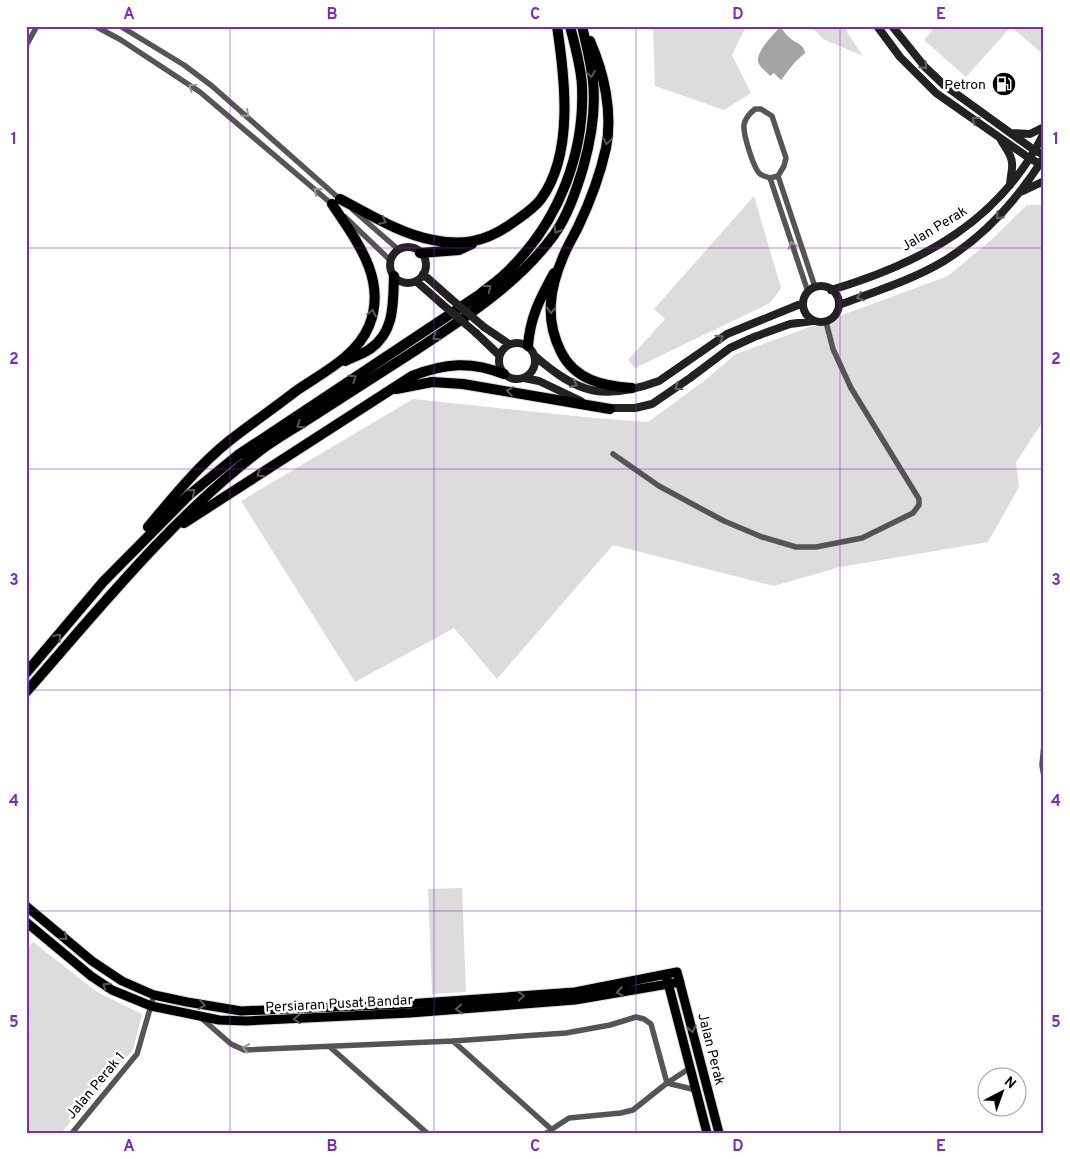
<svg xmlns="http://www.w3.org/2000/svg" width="1070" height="1159" viewBox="0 0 1070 1159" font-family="Overpass,sans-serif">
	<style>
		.green { fill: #dcdcdc }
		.water { fill: #a3a3a3 }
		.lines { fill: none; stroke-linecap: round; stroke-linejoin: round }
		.primary-casing { stroke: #dbdbdb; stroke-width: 11 }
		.trunk-casing { stroke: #dbdbdb; stroke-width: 12 }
		.minor { stroke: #555; stroke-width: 5.5 }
		.secondary { stroke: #222; stroke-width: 8 }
		.primary { stroke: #000; stroke-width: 9 }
		.trunk { stroke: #000; stroke-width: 10 }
		.secondary-bridge { stroke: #222; stroke-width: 8 }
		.oneway { stroke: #646464 }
		.oneway2 { stroke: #595959 }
		.oneway3 { stroke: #999 }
		.grid { fill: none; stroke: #7b2cbf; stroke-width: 1; stroke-opacity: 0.55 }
		.labels { text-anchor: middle; stroke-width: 5; stroke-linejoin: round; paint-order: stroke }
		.poi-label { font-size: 14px; fill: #000; stroke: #fff; text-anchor: end }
		.street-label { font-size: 14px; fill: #000; stroke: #fff }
		.neatline { fill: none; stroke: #7b2cbf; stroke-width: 2 }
		.grid-label { font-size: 16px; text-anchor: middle; font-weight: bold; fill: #7b2cbf }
	</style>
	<rect width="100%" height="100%" fill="#fff"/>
	<!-- green -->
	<path class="green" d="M 653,26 L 746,26 L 732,55 L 751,93 L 724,110 L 655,86 Z
		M 811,26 L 843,26 L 863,56 L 823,39 Z
		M 936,26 L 1006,26 L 1009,29 L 966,77 L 924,40 Z
		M 1010,26 L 1044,26 L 1044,55 Z
		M 754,196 L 781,288 L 770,303 L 635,368 L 628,360 L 665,319 L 654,309 Z
		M 1027,205 L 1044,205 L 1044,420 L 1016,462 L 1019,487 L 988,542 L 840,567 L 774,586 L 613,545 L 497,679 L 454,628 L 355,682 L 241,501 L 413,399 L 595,418 L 648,422 L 704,381 L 736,354 L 948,276 L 990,241 Z
		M 462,888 L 466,992 L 432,994 L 428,889 Z
		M 33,942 L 97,992 L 142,1014 L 133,1050 L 61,1133 L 26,1133 L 26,949 Z"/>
	<!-- water -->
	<path class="water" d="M 780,27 C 784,31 787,36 791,39 C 797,44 804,44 805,53 L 795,62 L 781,80 L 774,73 L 770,76 C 767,72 761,68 759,64 C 753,54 774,34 780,27 Z"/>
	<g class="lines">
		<!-- primary casing -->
		<g class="primary-casing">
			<path id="primary" d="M 26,906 L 92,961 L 122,981 L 154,995 L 187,1002 L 241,1011 L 407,1004 L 575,992 L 677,972 L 719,1133
				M 26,922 L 91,976 L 112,990 L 151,1006 L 219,1020 L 246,1021 L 410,1013 L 575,1000 L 680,982
				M 667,979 L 707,1133"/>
		</g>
		<!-- trunk casing -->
		<g class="trunk-casing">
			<path id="trunk" d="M 590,41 C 604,73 613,112 606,148 C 600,175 590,202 578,227 C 573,237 567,247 563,257 C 549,290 545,320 561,352 C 575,380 603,386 632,388
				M 340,199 C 369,214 400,234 433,240 C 462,246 484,242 508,226 C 519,218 533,210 541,199 C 574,154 565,79 557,26
				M 420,253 L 459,250 L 472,244
				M 528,346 C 530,317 540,299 554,273
				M 345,361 C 353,357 363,354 370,349 C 395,332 393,303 394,276
				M 396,389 L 432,382 L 463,384 L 610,409
				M 184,523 L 412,376 C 445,363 471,361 504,374
				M 148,527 C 173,497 198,466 229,441 C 251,424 274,408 296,391 C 322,373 356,357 369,326 C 388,280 356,240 332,204
				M 26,673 L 103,582 L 189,495 L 238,455 L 479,295 C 490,286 502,278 511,268 C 559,220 585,153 582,86 C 581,66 575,46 570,26
				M 26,692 C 99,609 169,521 257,453 C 272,441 290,431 307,420 C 343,397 380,373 416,350 C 466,317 518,284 554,235 C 568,215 576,191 583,168 C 591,140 596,110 593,81 C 591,62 586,44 582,26"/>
		</g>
		<!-- minor -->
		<path class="minor" d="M 95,26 L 121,40 L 200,92 L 333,205
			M 120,26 L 184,65 L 212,86 L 342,201
			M 26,27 L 27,26
			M 26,46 L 37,26
			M 755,109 L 761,109 L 772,116 L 786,158 L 784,166 L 778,176 L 770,178 C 767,177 762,176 759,173 C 753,166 743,134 744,125 C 745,118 750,113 755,109 Z
			M 778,176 L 815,287
			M 770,178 L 808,292
			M 353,210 L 399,250
			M 345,217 L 391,261
			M 613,454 L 659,486 L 724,521 L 762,537 L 796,547 L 816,547 L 862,538 L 913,513 L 919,505 L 919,499 L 851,388 L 833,349 L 826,322
			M 1044,744 L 1042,765 L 1044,777
			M 200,1017 L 231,1044 L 244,1050 L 453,1041 L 566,1033 L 610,1025 L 636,1017 L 644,1019 L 651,1024 L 667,1083
			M 453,1041 L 551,1129
			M 330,1047 L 427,1133
			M 667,1083 L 696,1090
			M 72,1133 L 137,1054 L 154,995
			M 546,1133 L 569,1118 L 621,1113 L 633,1110 L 667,1083 L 690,1068"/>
		<!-- secondary -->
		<path class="secondary" d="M 877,26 L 900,57 L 936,93 L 1029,158 L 1044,166
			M 892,26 L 925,67 L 944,85 L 1034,150 L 1044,155
			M 1011,133 L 1030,134 L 1044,127
			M 1001,140 C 1005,147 1012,155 1012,163 C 1013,170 1010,177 1010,185
			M 1023,191 L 1044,181
			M390 265a18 18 0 1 1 36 0a18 18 0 1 1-36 0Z
			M 423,274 L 450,298
			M 416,281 L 442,304
			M803 304a18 18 0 1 1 36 0a18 18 0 1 1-36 0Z
			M 831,290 C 922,263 1000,221 1044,133
			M 839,305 C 874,292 912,280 944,261 C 986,235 1018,199 1044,157
			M 484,327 L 509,344
			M 476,333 L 499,355
			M499 361a18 18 0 1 1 36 0a18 18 0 1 1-36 0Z
			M 535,356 C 578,394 604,401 659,381 L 727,334 L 803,303
			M 524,378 L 539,381 L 581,401
			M 607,408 L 635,408 L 652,404 L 690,378 L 730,348 L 754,337 L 790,324 L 813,321"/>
		<!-- primary -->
		<use href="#primary" class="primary"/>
		<!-- trunk -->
		<use href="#trunk" class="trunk"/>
		<!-- secondary-bridge -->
		<path class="secondary-bridge" d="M 450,298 L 484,327
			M 442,304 L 476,333"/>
	</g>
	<!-- one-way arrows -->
	<defs><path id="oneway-chevron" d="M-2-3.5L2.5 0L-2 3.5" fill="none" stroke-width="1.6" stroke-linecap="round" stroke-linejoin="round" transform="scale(1.25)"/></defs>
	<g class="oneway">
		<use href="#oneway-chevron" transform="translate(924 66) rotate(47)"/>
		<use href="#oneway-chevron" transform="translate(975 120) rotate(-145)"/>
		<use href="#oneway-chevron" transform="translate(999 216) rotate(133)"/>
		<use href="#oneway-chevron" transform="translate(860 297) rotate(159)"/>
		<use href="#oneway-chevron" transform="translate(720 338) rotate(-33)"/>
		<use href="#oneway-chevron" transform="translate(574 384) rotate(24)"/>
		<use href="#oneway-chevron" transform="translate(678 387) rotate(146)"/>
	</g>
	<g class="oneway2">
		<use href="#oneway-chevron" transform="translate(591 74) rotate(81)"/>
		<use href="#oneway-chevron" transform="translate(607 141) rotate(98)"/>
		<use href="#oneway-chevron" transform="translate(383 221) rotate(26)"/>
		<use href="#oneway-chevron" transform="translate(557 230) rotate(122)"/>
		<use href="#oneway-chevron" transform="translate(488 288) rotate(-38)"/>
		<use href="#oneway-chevron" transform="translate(551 310) rotate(92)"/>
		<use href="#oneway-chevron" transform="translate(372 313) rotate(-79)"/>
		<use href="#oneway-chevron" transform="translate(436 337) rotate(147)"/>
		<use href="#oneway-chevron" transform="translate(353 378) rotate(-34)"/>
		<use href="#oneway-chevron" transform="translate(510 391) rotate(-170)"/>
		<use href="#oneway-chevron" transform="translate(300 425) rotate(147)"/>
		<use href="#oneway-chevron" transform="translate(260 474) rotate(147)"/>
		<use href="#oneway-chevron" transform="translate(192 492) rotate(-40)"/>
		<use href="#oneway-chevron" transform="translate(58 637) rotate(-49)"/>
		<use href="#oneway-chevron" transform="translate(64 937) rotate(40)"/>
		<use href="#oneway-chevron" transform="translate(106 986) rotate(-147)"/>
		<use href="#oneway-chevron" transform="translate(620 992) rotate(170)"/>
		<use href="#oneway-chevron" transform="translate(521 996) rotate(-4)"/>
		<use href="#oneway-chevron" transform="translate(202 1005) rotate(9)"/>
		<use href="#oneway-chevron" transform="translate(459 1009) rotate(175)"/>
		<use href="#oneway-chevron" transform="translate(297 1019) rotate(177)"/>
		<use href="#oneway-chevron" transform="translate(692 1029) rotate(76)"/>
	</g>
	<g class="oneway3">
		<use href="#oneway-chevron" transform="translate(192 87) rotate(-145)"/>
		<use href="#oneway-chevron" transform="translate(246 114) rotate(42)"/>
		<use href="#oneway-chevron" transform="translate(317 191) rotate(-140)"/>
		<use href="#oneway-chevron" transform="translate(792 245) rotate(-108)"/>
		<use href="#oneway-chevron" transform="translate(246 1048) rotate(-171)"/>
	</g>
	<!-- grid -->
	<path class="grid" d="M 230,26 L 230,1133M 434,26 L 434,1133M 636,26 L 636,1133M 840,26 L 840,1133M 26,248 L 1044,248M 26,469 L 1044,469M 26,690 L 1044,690M 26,911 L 1044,911"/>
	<!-- icons -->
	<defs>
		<g id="fuel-disc" transform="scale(1.25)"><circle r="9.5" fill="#000" stroke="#fff"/><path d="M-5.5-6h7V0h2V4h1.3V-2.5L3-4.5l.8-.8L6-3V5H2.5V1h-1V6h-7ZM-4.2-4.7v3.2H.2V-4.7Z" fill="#fff"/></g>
	</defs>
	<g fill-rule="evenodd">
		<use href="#fuel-disc" x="1004" y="84"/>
	</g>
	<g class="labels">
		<!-- poi labels -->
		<g class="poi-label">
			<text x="986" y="89">Petron</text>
		</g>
		<!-- street labels -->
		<g class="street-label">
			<text transform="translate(934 228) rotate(-31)" y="5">Jalan Perak</text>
			<text transform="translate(339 1003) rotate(-3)" y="5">Persiaran Pusat Bandar</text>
			<text transform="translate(712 1049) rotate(76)" y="5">Jalan Perak</text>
			<text transform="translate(95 1085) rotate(-50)" y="5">Jalan Perak 1</text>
		</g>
	</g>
	<!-- border -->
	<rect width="1070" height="1159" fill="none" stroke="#ffffff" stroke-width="55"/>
	<!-- north arrow -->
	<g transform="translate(1002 1092) rotate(41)"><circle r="24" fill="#ffffff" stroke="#999999"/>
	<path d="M0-4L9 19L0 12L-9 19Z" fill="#000000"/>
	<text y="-8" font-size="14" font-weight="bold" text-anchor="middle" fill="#000000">N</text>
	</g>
	<rect x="28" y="28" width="1014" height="1104" class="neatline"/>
	<g class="grid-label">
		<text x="129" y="19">A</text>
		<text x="332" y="19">B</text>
		<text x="535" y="19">C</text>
		<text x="738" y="19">D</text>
		<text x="941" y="19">E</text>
		<text x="14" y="144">1</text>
		<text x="1056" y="144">1</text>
		<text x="14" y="364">2</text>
		<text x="1056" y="364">2</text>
		<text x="14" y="585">3</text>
		<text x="1056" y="585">3</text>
		<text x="14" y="806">4</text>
		<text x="1056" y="806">4</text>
		<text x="14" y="1027">5</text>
		<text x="1056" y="1027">5</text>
		<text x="129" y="1151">A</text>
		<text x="332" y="1151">B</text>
		<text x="535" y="1151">C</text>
		<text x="738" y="1151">D</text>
		<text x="941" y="1151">E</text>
	</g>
</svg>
